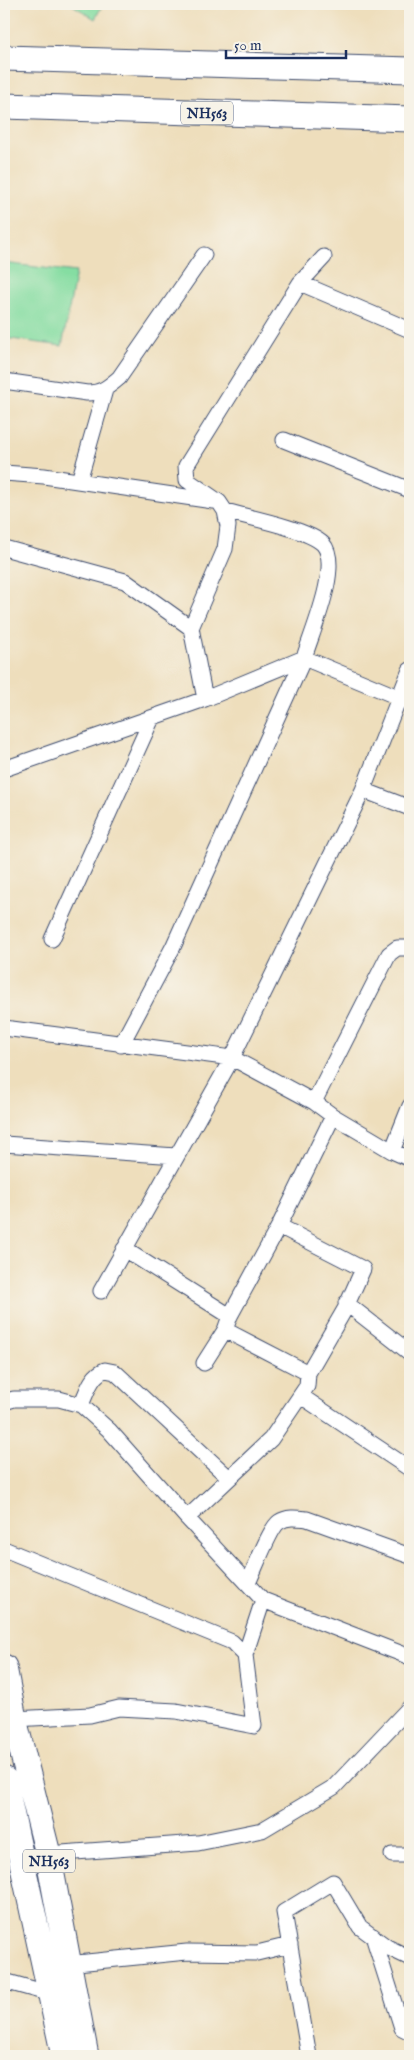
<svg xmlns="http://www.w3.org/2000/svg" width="414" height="2060" viewBox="0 0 414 2060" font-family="'IM FELL English',serif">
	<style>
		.green { fill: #85dda2; stroke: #508680 }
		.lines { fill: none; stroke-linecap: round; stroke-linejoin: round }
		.minor-casing { stroke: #3b496c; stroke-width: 17 }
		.trunk-casing { stroke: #3b496c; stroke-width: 27 }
		.minor { stroke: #fff; stroke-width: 15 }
		.trunk { stroke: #fff; stroke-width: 25 }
		.labels { text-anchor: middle; stroke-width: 4.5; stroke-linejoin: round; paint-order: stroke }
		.shield { fill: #f7f3e8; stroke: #5d6a87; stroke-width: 1 }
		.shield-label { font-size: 14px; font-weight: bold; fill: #1b2f5e }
	</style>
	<rect width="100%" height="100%" fill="#f7f3e8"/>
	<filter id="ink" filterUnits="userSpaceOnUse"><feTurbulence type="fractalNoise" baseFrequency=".02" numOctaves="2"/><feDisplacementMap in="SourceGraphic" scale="10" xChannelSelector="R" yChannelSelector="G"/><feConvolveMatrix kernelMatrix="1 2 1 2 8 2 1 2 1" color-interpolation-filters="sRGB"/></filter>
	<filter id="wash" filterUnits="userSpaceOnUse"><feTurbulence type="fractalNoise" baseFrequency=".0096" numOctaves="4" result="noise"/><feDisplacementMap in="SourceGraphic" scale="20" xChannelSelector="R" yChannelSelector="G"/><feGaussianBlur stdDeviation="1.12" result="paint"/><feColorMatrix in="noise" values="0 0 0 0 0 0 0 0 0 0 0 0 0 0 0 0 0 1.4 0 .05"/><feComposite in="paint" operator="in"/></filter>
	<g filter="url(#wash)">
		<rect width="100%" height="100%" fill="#eedebc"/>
		<!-- green -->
		<path class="green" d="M 71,4 L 103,4 L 95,19 Z
			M 4,263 L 76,272 L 62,346 L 4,338 Z"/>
	</g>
	<g filter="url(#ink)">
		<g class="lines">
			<!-- minor casing -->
			<g class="minor-casing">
				<path id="minor" d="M 300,283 L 410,330
					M 4,381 L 87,393 C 102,393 108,387 119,378 L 204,255
					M 284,440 L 410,490
					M 4,473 L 44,476 L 213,501
					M 79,481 L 105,390
					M 225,511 C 247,517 308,529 323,544 C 342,565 311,634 304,658 L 410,702
					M 4,548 L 125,581 L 191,628
					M 205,699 L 191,628 L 225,549 L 228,526 L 225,511 L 219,502 L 187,480 L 186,466 L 300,283 L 324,257
					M 4,769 L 205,699 L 304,658 L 173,947 L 121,1045
					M 363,790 L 410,670
					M 52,939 L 152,718
					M 4,1028 L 232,1058 L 363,790 L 410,808
					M 314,1102 L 389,954 L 397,948 L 410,948
					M 4,1144 L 176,1156
					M 392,1151 L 410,1159
					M 124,1249 L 230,1316
					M 101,1291 L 232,1058 L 314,1102 L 333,1116 L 392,1151 L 410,1106
					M 346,1303 L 410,1353
					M 225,1330 L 308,1373 L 345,1309 L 363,1269 L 279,1226
					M 204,1363 L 225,1330 L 230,1316 L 279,1226 L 333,1116
					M 301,1396 L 410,1469
					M 4,1402 L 14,1399 L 59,1399 L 81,1405 L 109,1430 L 187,1518 L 263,1600 L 410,1657
					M 81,1405 C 87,1392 91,1375 105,1370 L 115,1372 L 229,1478
					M 187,1518 L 271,1439 L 307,1386 L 308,1373
					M 4,1549 L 232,1642 L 245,1655 L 254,1726 L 176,1711 L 119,1708 L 90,1715 L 14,1719
					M 248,1583 C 254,1571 270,1528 279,1522 C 288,1516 298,1518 307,1519 L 410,1556
					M 245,1655 L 263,1600
					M 392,1855 L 410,1855
					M 22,1859 L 48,1854 L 198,1843 L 262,1830 L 334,1787 L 410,1707
					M 373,1936 L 402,2028 L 410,2032
					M 67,1964 L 187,1952 L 257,1953 L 290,1945
					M 4,1981 L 51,1994
					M 309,2056 L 284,1912 L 333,1882 L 360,1927 L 387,1947 L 410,1958"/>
			</g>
			<!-- trunk casing -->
			<g class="trunk-casing">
				<path id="trunk" d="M 4,58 L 410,70
					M 4,106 L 410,119
					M 4,1667 L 14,1719 L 48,1854 L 86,2056
					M 4,1779 L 64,2056"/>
			</g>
			<!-- minor -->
			<use href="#minor" class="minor"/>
			<!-- trunk -->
			<use href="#trunk" class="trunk"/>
		</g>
	</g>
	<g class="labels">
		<!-- shield labels -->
		<g class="shield">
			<rect x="181" y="101.5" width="52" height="23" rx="4"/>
			<rect x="23" y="1849.5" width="52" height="23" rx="4"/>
		</g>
		<g class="shield-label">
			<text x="207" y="118">NH563</text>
			<text x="49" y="1866">NH563</text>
		</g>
	</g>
	<!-- margin -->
	<rect width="414" height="2060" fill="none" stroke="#f7f3e8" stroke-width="20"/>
	<!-- scale -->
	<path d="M226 50v8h120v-8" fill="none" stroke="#1b2f5e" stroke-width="2.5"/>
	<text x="234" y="50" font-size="15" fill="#1b2f5e" stroke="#f7f3e8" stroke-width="4" paint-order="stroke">50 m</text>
</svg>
